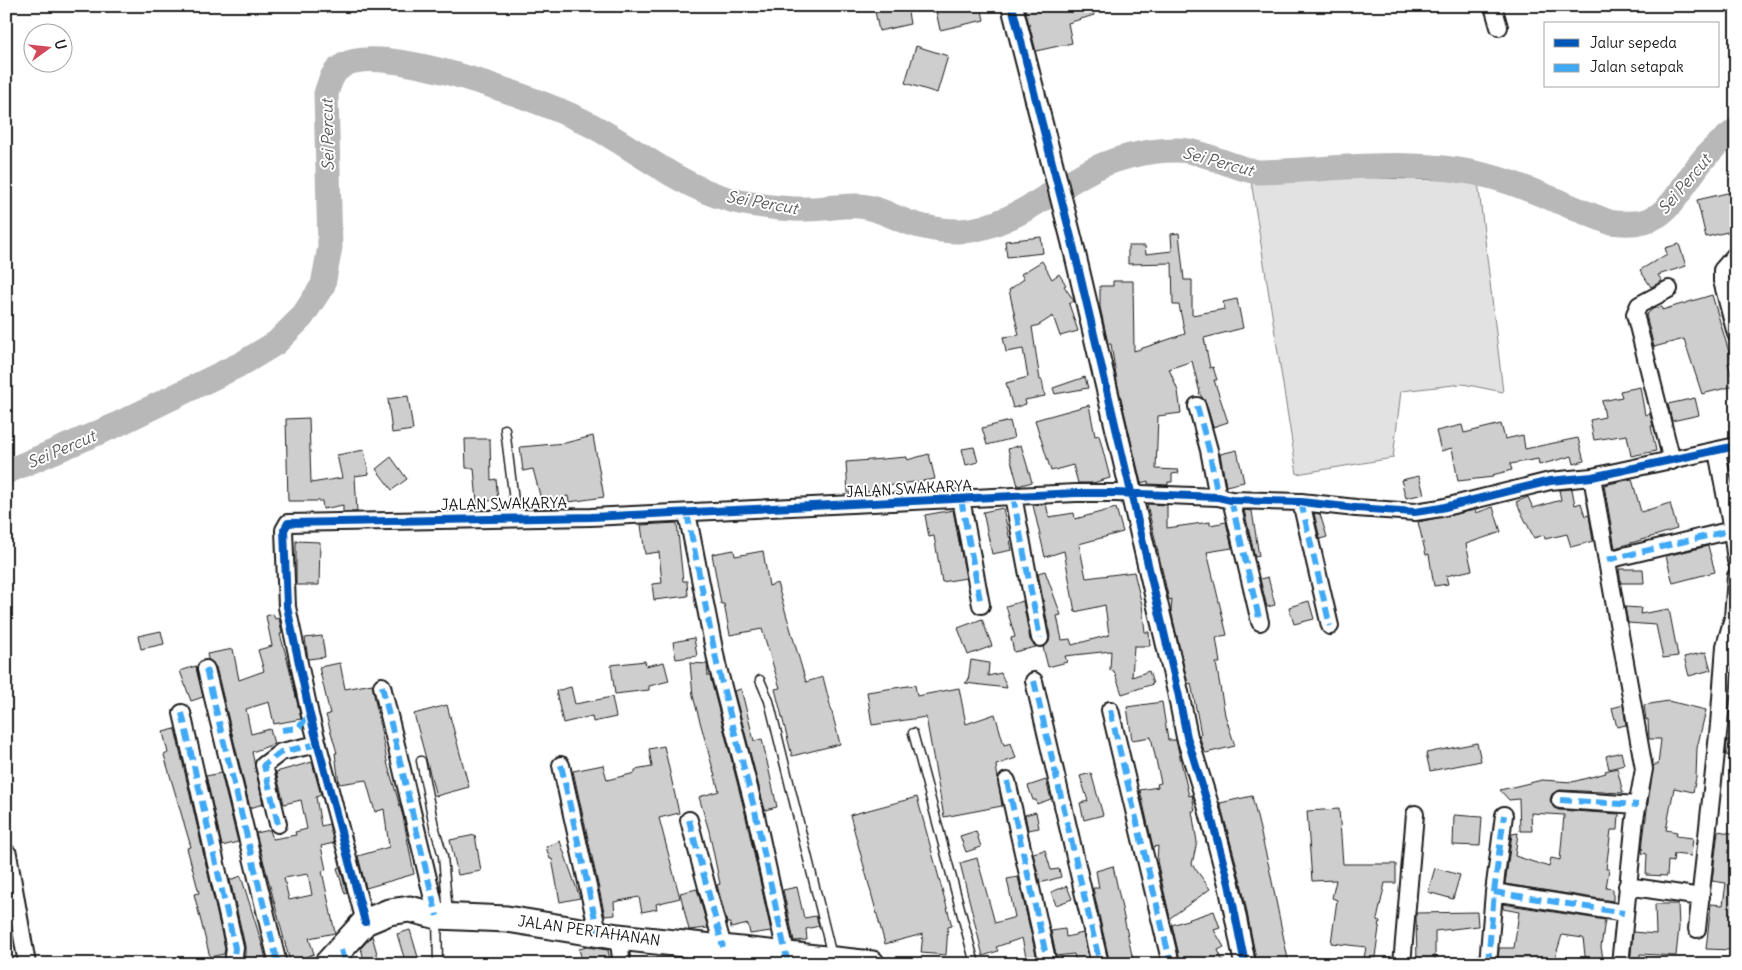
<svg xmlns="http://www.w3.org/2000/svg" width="1742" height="970" font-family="Delius,sans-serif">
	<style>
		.green { fill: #e2e2e2; stroke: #7f7f7f }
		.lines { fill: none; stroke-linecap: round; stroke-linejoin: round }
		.river { stroke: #b8b8b8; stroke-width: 25 }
		.building { fill: #cecece; stroke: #1c1c1c; fill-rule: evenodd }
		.service-casing { stroke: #1c1c1c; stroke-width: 11 }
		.minor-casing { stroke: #1c1c1c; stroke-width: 20 }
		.tertiary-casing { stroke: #1c1c1c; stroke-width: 24 }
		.primary-casing { stroke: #1c1c1c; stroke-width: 29 }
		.service { stroke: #fff; stroke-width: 8 }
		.minor { stroke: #fff; stroke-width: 16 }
		.tertiary { stroke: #fff; stroke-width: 20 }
		.primary { stroke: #fff; stroke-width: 25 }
		.quiet { stroke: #3fa9f5; stroke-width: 6; stroke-dasharray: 12 6; stroke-linecap: butt }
		.cycleway-casing { stroke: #fff; stroke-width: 11 }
		.cycleway { stroke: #0057b8; stroke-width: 8 }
		.labels { text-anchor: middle; stroke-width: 4; stroke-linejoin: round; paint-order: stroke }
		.street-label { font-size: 15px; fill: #1c1c1c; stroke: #fff }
		.water-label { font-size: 16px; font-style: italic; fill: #5a5a5a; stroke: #fff }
	</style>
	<rect width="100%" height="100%" fill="#fff"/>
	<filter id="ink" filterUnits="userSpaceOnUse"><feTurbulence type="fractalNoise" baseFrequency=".02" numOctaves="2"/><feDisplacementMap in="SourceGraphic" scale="10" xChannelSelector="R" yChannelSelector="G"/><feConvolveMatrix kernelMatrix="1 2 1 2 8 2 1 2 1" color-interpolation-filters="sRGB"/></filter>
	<g filter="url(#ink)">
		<path class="green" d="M1250,174L1478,181L1503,392L1463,384L1401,391L1393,458L1297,474Z"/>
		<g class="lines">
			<path class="river" d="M6,472L114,426L243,363L276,343L302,317L323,285L330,247L326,94C330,81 332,72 344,65C384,42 539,100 581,120C631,144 674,184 728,199C747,205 789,210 808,209C825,209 842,205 859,206C876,207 891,216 907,222C927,229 956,234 976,229C1017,220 1048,194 1084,174C1110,159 1146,150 1176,150C1204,150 1230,168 1258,172C1336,170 1416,156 1492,177C1529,187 1572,208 1609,222C1671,231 1672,195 1706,156C1715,146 1726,138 1736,130"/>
		</g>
		<path class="building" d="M874,6H907L910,24L879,31Z
			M935,6H981L984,20L940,30Z
			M1035,6H1092L1094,15L1068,23L1072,43L1036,51L1025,9Z
			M916,46L948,56L937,93L905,83Z
			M1736,191V230L1706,237L1697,200Z
			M1179,233L1184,280H1192V315L1225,309L1223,302L1237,299L1243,328L1204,338L1210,368L1213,367L1217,380H1214L1228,422L1213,427L1206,403L1199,393H1200L1192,361L1169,369L1178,391L1181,413L1158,416L1156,469L1178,470L1179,473L1172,474V482H1168V485L1148,484V481L1141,483L1117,382L1111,344H1108L1100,307V286H1113V281H1133L1134,351L1185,334L1179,305H1173L1172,263L1128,264V246H1145L1146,254L1172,251L1171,234Z
			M1041,237L1043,253L1007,257L1005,241Z
			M1679,244L1686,266L1658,275L1662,281L1651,287L1640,270L1667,254L1665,248Z
			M1042,261L1052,279L1059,274L1066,285L1064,286L1074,301L1069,304L1078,331L1060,336L1053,316L1039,325L1032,327L1040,380H1042L1045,396L1025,400L1026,404L1013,408L1006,383L1028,377L1023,349L1006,352L1003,337L1019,335L1009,290L1024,279L1021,274Z
			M1712,295L1732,362L1728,363L1734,386L1702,394L1684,339L1654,347L1646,315L1654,308L1662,307V310Z
			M1085,377L1088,388L1055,394L1053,388Z
			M1640,387L1645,415L1650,414L1653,426H1651L1656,451L1631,456L1627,435L1594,440L1590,420L1605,417L1602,401L1622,397L1620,391Z
			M408,396L413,430L392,433L388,399Z
			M1695,398L1699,415L1672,421L1668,404Z
			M1089,405L1095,436L1099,435L1110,478L1093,483H1078L1073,465L1051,471L1035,420Z
			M309,418L311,483L342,478L337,455L364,450L369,474L355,476L357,512H343V505L323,509L322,501H288L286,419Z
			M1010,421L1014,438L987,445L982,428Z
			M1501,424L1505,439L1523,435L1525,449L1578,438L1584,461L1574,464L1572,456L1539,465L1538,459L1510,464L1512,470L1492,475L1493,477L1458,481L1452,448L1441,451L1436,431L1462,425L1464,433Z
			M593,436L604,497L569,502L568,496L542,503L533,469L523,471L520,447L565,443Z
			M465,439H490L491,480L496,479L498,500L477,502L474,468H466Z
			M1021,445L1032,482L1018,486L1008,449Z
			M974,447L978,462L966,465L962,449Z
			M1237,450L1244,482L1226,486L1220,454Z
			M929,454L935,479L887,486L888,490L848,493L846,462L907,457V460Z
			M391,457L407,479L392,490L376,469Z
			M1419,476L1424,494L1406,498L1401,480Z
			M1632,479L1641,512L1670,503L1677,529L1615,548L1604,485Z
			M1572,489L1575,505L1581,503L1585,516L1589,515L1593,541L1571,547L1567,534L1545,539L1544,535L1534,538L1516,502L1528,497L1533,508L1561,500L1559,490Z
			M1046,504L1049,517L1074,513L1075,519L1116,508L1123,532L1079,544L1086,578L1134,572L1142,605L1145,632H1149L1150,646H1134L1132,677L1149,671L1153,684L1122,694L1114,671L1110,670L1111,651L1065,656L1067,662L1048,667L1043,647L1049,642L1050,636L1038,573L1045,571L1061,615L1057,616L1062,640L1070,639L1072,645L1109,635L1105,605L1075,612L1064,551L1045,557L1033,505Z
			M1147,504L1167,505V528L1210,522V525L1226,522L1232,548L1207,552L1227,635L1216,637L1220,663H1216L1225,715L1235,746L1206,753L1204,751L1199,735L1201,734L1191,683L1188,684L1171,611L1172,599L1169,600Z
			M1493,507L1501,532L1466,544L1472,570L1446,576L1448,584L1434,586L1429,554L1426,555L1418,522L1475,510L1476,513Z
			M1003,508L1012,550L992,554L983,512Z
			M953,510L966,578L942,582L934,536L929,537L925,515Z
			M1244,510L1252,511L1259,556L1255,557Z
			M1314,513L1320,514L1327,537L1320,539Z
			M677,523L683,581H687L688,596L654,600L652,584L662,583L659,552L645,554L641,525Z
			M296,541L320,542L319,585H296Z
			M1708,546L1715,572L1673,583L1666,556Z
			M734,550L735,556L763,551L769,586L777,583L806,682L823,677L840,744L792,756L775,689L780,688L762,629L730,635L724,604H721L712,554Z
			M1619,569H1643L1644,583H1621Z
			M1268,577L1275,605L1267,607L1260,579Z
			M1023,601L1030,640L1036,647L1014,652L1011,638L1015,637L1006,606Z
			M1309,601L1314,619L1294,624L1289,607Z
			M1625,607L1641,608L1640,614L1669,609L1678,656L1663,658L1656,625L1628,623Z
			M273,614L275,619L279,618L282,634H280L289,666L301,719L274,724L269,702L246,709L251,734L270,729L274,744L252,752L263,804L250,808L216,667L208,659L207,654L233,649L239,680L264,671L258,650L272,646L266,616Z
			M982,619L992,646L968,655L958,628Z
			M161,631L164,644L141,649L138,636Z
			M322,636L325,657L308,659L305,638Z
			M694,638L697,656L676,659L673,642Z
			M1706,652L1711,670L1689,676L1684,657Z
			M971,660L989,663L988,676L1001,673L1007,688L965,683L968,681Z
			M645,661L646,666L664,662L669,681L649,686V690L615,694L611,665Z
			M340,663L345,689L372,684L388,766L403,816L414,874L366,888L358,856L389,847L384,809L375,812L366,780L339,784L335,753H337L326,715L330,714L319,667Z
			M690,663L707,664L708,676H710L745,813L771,931L750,934L748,924L731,928L730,923H727L717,885L720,884L709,831L699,797L719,791L693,696Z
			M196,666L203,697L191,701L180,671Z
			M915,685L917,696L959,688L966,724L995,714L1004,745L1011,743L1016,758L996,765L1002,806L944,817L926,717L872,725L867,692Z
			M571,687L575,704L612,697L616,717L593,722L592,716L563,723L556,691Z
			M741,689L754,741L762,739L777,807L765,810L734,691Z
			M1668,701L1706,710L1697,748L1696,778L1693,792L1674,788L1666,830L1677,832L1676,836L1693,838L1691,856L1674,854L1673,862L1668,861L1667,876L1646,875L1647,854L1642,853L1643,840L1653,765H1658L1661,739H1649L1648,719L1646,720L1644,705Z
			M1162,702L1168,740H1176L1189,796L1192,795L1195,811H1192L1197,842L1192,864L1210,889L1170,918L1157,861L1158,846L1153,847L1140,790L1158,787L1157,784L1161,783L1151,737L1132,740L1127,707Z
			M447,705L469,787L436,796L414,714Z
			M1623,705L1626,725L1617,727L1612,708Z
			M175,729L225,948L224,954L210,957L194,894L199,893L187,848L191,847L164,755L168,753L163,732Z
			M1727,740L1736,741V757L1726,755Z
			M1477,743L1481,761L1430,771L1426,753Z
			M664,746L679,813L659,818L680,898L656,904L657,909L642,912L639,897L614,902L615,915L605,916L573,771L603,765L607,780L635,773V770L652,767L649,749Z
			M1621,752L1624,765L1609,769L1606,756Z
			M312,762L321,795L316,797L321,826L329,824L334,843L321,846L326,870L322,871L335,933L309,938L314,954L290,962L256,833L270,830L273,839L296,835L295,832L307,829L301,800L284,804L276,772ZM308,874L312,895L289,900L284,878Z
			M1617,768L1623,793L1560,790L1552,794L1550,800L1554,808L1559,810L1619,814L1618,830H1611L1606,869H1609L1606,888L1613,889V901L1505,884L1512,834L1518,833L1515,856L1549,867L1551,858L1560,860L1564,815L1531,813L1532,831H1520L1519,799L1509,800L1500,790L1542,780L1572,782L1606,773L1605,771Z
			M221,773L238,842L222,846L206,776Z
			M1091,773L1103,815L1084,820L1080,803L1088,801L1080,776Z
			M1046,780L1051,799L1037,804L1036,800H1033L1028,786Z
			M1252,796L1269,867L1289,964H1257L1241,882L1220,803Z
			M917,797L952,926L948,927L946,955L921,953L923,934L885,944L850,815Z
			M1339,809L1343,864H1396V883H1385L1377,920L1380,921L1374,964H1363L1366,947L1331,943L1337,900L1332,898L1336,880L1312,881L1307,811Z
			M1036,812L1039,828L1028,830L1025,815Z
			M1454,815L1482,817L1480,846L1453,845Z
			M976,831L981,847L966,852L960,836Z
			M1718,831L1736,834V911L1732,950L1706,949L1711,904L1723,905L1726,883L1712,881Z
			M475,835L481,871L458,875L450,840Z
			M560,841L580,898L560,902L552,859H550L546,847Z
			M1045,850L1051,870L1059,869L1061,877L1040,883L1033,853Z
			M977,858L995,923L1015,917L1007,879L1018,877L1037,959L1027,961L1022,938L996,947L998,951L983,956L960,863Z
			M1113,866L1133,960L1117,964H1110L1093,888H1099L1096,871Z
			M340,867L347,893L345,894L337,868Z
			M1435,868L1460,875L1453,899L1428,892Z
			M241,876L263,947L267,964H245V946L230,880Z
			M1067,886L1072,899L1056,905L1051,892Z
			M797,887L804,918L816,916L819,926L806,929L807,940L794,941L783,890Z
			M697,889L708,928L689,930L680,893Z
			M1503,904L1605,920L1601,947L1604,964H1586L1583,938L1562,935L1553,964H1498L1499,948H1514L1519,912L1503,909Z
			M1655,904H1678L1679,927L1676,956L1640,954L1639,964H1630L1633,932L1656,934Z
			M1214,911L1220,928L1214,930L1224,947L1218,950L1224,964H1181L1172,925Z
			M1477,912L1478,926L1435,931V964H1417L1416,913Z
			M1065,929L1066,937L1083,933L1089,961L1076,964L1074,954L1056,956L1051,931Z
			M410,930L420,964H406L397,934Z
			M372,936L380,964H365L361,948Z
			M587,947L608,950L611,964H583L579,949Z"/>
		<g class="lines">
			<defs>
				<path id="service" d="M505,429L516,517
					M760,680L769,701L832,956
					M913,733L975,964
					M421,761L434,826L443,856L448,914
					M437,918L438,964
					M705,949L708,964"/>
				<path id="minor" d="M1493,6L1499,27
					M1736,254L1722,270V281L1736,334
					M1669,289L1639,305L1635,314L1672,461
					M1197,406L1209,450L1218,497
					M1717,451L1732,530L1736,561
					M1592,477L1644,769L1635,819L1620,964
					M1013,496L1040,638
					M961,499L981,605
					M1231,500L1260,622
					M1301,502L1330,626
					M687,513L717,664L755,811L788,962
					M1607,560L1732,530
					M206,669L278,964
					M1034,681L1100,964
					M382,686L437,916
					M1110,710L1171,964
					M182,713L235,948L233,964
					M561,765L598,932
					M1007,781L1048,964
					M1560,800L1638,805
					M689,820L723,947
					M278,824L264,765L281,752L318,744
					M8,854L27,964
					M1627,886L1701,897
					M1494,892L1624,913
					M365,922L310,715L287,607L284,530L288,523L591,517L1076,493H1115L1218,497L1231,500L1301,502L1356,508L1415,512L1441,508L1550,481L1592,477L1736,446
					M1697,929L1719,725L1725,646L1733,618L1736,576
					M618,937L622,964
					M1402,964L1415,814
					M1488,964L1494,892L1504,815"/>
				<path id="tertiary" d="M1012,6L1072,241L1178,692L1187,737L1208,805L1229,884L1245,964"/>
				<path id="primary" d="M327,964L365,922L389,912L410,909L437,916L507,919L618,937L872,964"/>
			</defs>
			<use href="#service" class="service-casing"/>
			<use href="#minor" class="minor-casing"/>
			<use href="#tertiary" class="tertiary-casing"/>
			<use href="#primary" class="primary-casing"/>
			<use href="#service" class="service"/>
			<use href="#minor" class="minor"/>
			<use href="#tertiary" class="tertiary"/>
			<use href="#primary" class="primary"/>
			<path class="quiet" d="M1197,406L1209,450L1218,497
				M1013,496L1040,638
				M961,499L981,605
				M1231,500L1260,622
				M1301,502L1330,626
				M687,513L717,664L755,811L788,964
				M1607,560L1732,530
				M206,669L278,964
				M1034,681L1100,964
				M382,686L437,916
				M1110,710L1171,964
				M182,713L235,948L233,964
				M282,730L298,728L310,715
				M561,765L598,932
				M1007,781L1048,964
				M1560,800L1638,805
				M689,820L723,947
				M278,824L264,765L281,752L318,744
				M6,846L8,854
				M1494,892L1624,913
				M341,950L345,964
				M1488,964L1494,892L1504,815"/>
			<defs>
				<path id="cycleway" d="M1012,6L1072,241L1178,692L1187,737L1208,805L1229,884L1245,964
					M365,922L310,715L287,607L284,530L288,523L591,517L1076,493H1115L1218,497L1231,500L1301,502L1356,508L1415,512L1441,508L1550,481L1592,477L1736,446"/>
			</defs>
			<use href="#cycleway" class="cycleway-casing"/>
			<use href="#cycleway" class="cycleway"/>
		</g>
	</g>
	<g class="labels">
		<g class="street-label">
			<text transform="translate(909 489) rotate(-3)" y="5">JALAN SWAKARYA</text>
			<text transform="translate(504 504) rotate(-1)" y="5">JALAN SWAKARYA</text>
			<text transform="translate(589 931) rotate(8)" y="5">JALAN PERTAHANAN</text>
		</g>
		<g class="water-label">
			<text transform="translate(327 135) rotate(-91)" y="6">Sei Percut</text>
			<text transform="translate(1218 161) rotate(15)" y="6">Sei Percut</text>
			<text transform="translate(1684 184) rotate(-50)" y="6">Sei Percut</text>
			<text transform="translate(762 202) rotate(10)" y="6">Sei Percut</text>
			<text transform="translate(61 449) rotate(-23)" y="6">Sei Percut</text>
		</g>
	</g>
	<rect width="1742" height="970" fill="none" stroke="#fff" stroke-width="25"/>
	<rect x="12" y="12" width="1717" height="945" fill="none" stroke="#1c1c1c" stroke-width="2" filter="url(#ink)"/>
	<rect x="1544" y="22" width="175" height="65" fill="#ffffff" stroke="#a4a4a4"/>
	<rect x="1554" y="39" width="25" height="8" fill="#0057b8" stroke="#a4a4a4"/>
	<text x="1590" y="48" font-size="15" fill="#1c1c1c">Jalur sepeda</text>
	<rect x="1554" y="64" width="25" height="8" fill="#3fa9f5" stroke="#a4a4a4"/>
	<text x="1590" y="72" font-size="15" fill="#1c1c1c">Jalan setapak</text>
	<g transform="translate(48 48) rotate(75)"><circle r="24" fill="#ffffff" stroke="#a4a4a4"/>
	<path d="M0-4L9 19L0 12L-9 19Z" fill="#d1495b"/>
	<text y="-8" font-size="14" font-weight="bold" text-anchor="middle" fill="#1c1c1c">U</text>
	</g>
</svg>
